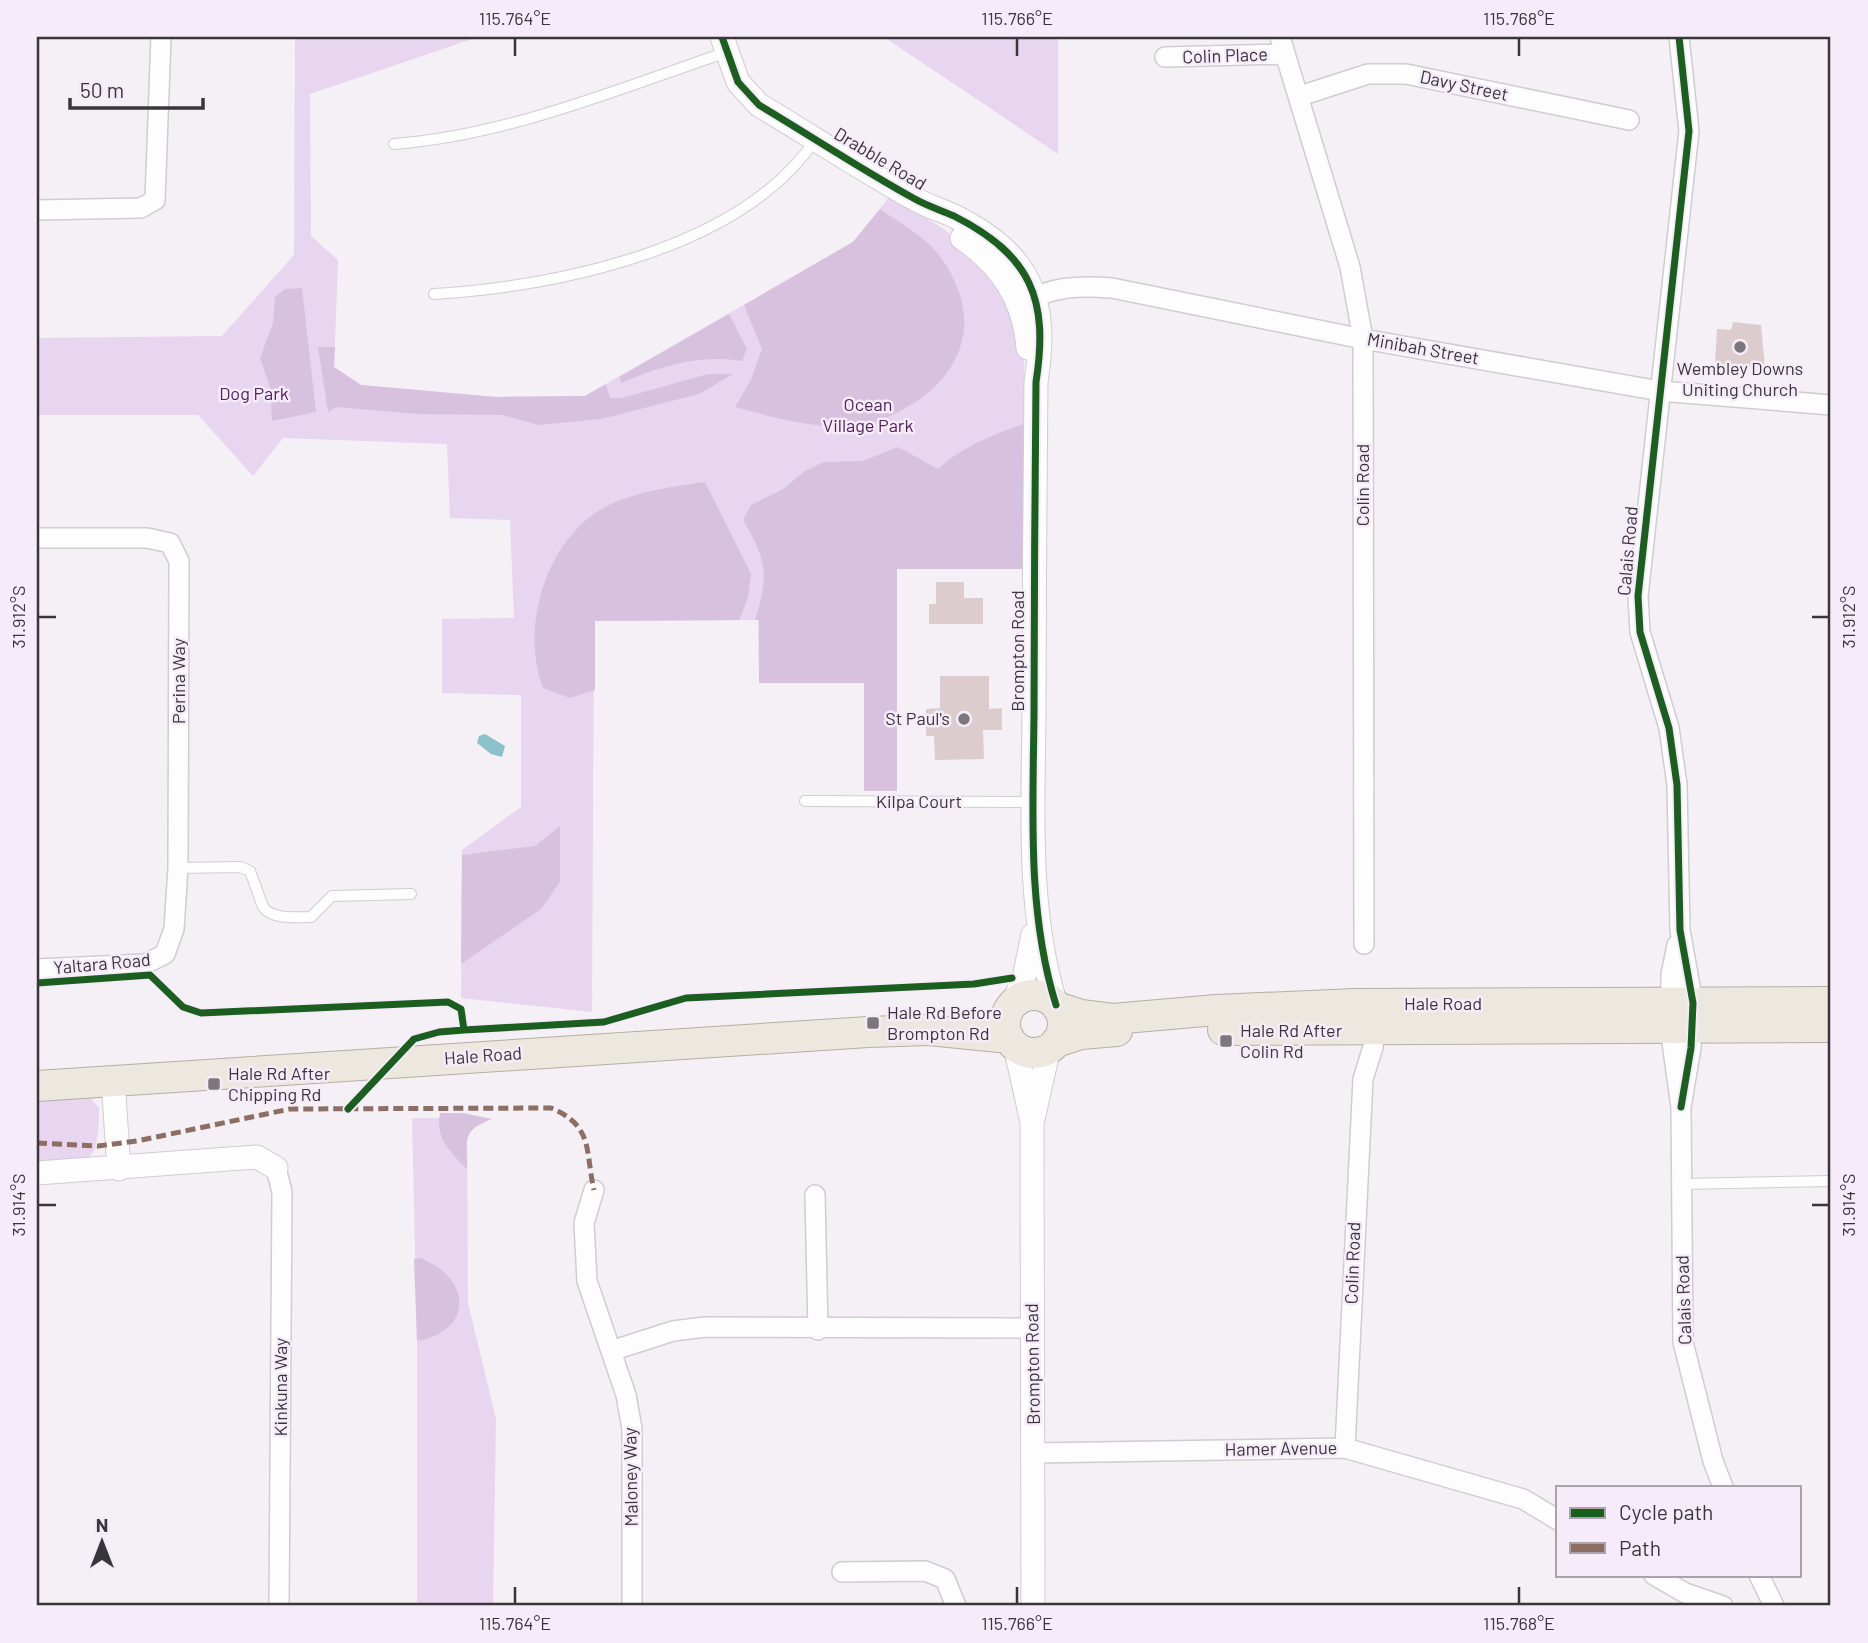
<svg xmlns="http://www.w3.org/2000/svg" width="1868" height="1643" font-family="Barlow,sans-serif">
	<style>
		.green { fill: #e8d5ef }
		.forest { fill: #d7c1df }
		.water { fill: #8ac1cb }
		.building { fill: #dcccce }
		.lines { fill: none; stroke-linecap: round; stroke-linejoin: round }
		.service-casing { stroke: #d0ccd2; stroke-width: 12 }
		.minor-casing { stroke: #d0ccd2; stroke-width: 22 }
		.tertiary-casing { stroke: #d0ccd2; stroke-width: 25 }
		.primary-casing { stroke: #b7aea0; stroke-width: 32 }
		.service { stroke: #fefdfe; stroke-width: 10 }
		.minor { stroke: #fefdfe; stroke-width: 19 }
		.tertiary { stroke: #fefdfe; stroke-width: 23 }
		.primary { stroke: #ece7df; stroke-width: 30 }
		.quiet { stroke: #8d6e63; stroke-width: 5; stroke-dasharray: 10 5; stroke-linecap: butt }
		.cycleway-casing { stroke: #f6ecf9; stroke-width: 11 }
		.cycleway { stroke: #1b5e20; stroke-width: 7 }
		.ticks { fill: none; stroke: #39363b; stroke-width: 2.5 }
		.poi-dot { fill: #7b777c; stroke: #f6ecf9; stroke-width: 2.5 }
		.labels { text-anchor: middle; stroke-width: 5; stroke-linejoin: round; paint-order: stroke }
		.street-label { font-size: 18px; fill: #39363b; stroke: #f6ecf9 }
		.poi-label { font-size: 18px; fill: #39363b; stroke: #f6ecf9; text-anchor: start }
		.park-label { font-size: 18px; fill: #4f215d; stroke: #f6ecf9 }
		.neatline { fill: none; stroke: #39363b; stroke-width: 2.5 }
		.ticks-label { font-size: 18px; text-anchor: middle; fill: #39363b }
	</style>
	<rect width="100%" height="100%" fill="#f5eff6"/>
	<path class="green" d="M295,37H478L310,94L311,236L338,260L334,368L361,385L496,397L585,396L853,242L890,196L944,229L992,270L1024,350L1025,569H897V791H864V683H759L758,620L594,621L592,1012L461,998L462,850L521,807V695L442,693V619L514,618L510,520L450,518L447,444L283,438L253,476L198,415H37V338L222,336L294,255Z
		M884,37H1058V154Z
		M86,1093L99,1108C98,1168 92,1161 37,1164V1095Z
		M412,1118H467L468,1303L496,1419L493,1606H417V1341Z"/>
	<path class="forest" d="M880,209C898,222 926,237 939,255C977,306 973,360 920,399C905,409 885,420 867,424C824,432 776,418 735,407L751,380L762,349L744,305L853,242Z
		M302,288L316,412L272,421L270,387L260,358L273,323L275,297L285,289Z
		M729,314L747,349L742,361C701,354 659,366 622,383L619,377Z
		M318,347H335L334,367L361,385L496,397L585,396L606,384L610,398H622L708,374H733L699,394L601,419L539,425L503,415L419,414L336,407L328,412Z
		M1024,424L1025,569H897V791H864V683H759V620H755C769,576 767,560 743,520L751,505L783,489L805,471L824,462L863,461L898,447L938,469C961,447 994,434 1024,424Z
		M705,482L751,574L748,598L739,620L595,621V690L570,698L543,688C519,625 548,533 611,504C639,491 675,486 705,482Z
		M560,826V882L541,909L461,964L462,855L535,846Z
		M440,1113H463L492,1119C461,1131 467,1139 467,1169C450,1152 435,1138 440,1113Z
		M420,1258C470,1277 476,1330 417,1341L414,1259Z"/>
	<path class="water" d="M485,734L505,746L502,757L491,754L477,743L479,736Z"/>
	<path class="building" d="M1733,322L1761,325L1765,368L1715,363L1717,329L1731,330Z
		M936,582H964V598H983V624H929V604H936Z
		M940,676H989V709L1002,708V730H983L984,759L935,760L934,736H926V709L940,708Z"/>
	<g class="lines">
		<defs>
			<path id="service" d="M394,144C509,135 618,89 727,52
				M434,294C559,286 741,249 815,140
				M805,801L1032,802
				M178,868L240,867L250,871L263,907C273,920 296,917 311,917L332,896L411,894
				M1682,1184L1831,1181"/>
			<path id="minor" d="M1280,37L1350,267L1363,339L1364,944
				M1679,37L1689,131L1638,596L1640,632L1669,728L1677,785L1680,930L1693,1003L1691,1048L1681,1107
				M1165,57L1285,54
				M1300,96L1368,74H1406L1629,120
				M37,210L141,208L155,200L161,37
				M1020,303C1054,287 1075,285 1112,288L1363,339L1660,391L1831,405
				M37,538H147L170,543L179,561L178,868L174,929L165,954L145,964L37,969
				M1677,945L1671,975L1670,1028L1681,1107L1683,1342L1713,1461L1723,1487
				M276,1168L282,1192L279,1606
				M594,1190L584,1223L587,1281L626,1395L632,1429V1606
				M815,1195L818,1330
				M611,1351L673,1331L705,1327L1032,1328
				M1345,1448L1363,1079L1373,1047L1376,1019
				M1034,1453L1345,1448L1523,1499L1558,1520
				M842,1572L925,1571L945,1579L956,1606
				M1654,1575L1685,1593L1723,1606
				M1759,1575L1774,1606"/>
			<path id="tertiary" d="M722,37L738,82L759,105C811,136 862,170 915,199C927,206 941,210 954,216C1031,255 1049,299 1036,382C1035,493 1034,605 1034,716C1033,812 1027,912 1056,1005
				M962,238C1002,266 1024,299 1028,348
				M1012,1005L1024,978L1033,935
				M1015,1046L1032,1122L1033,1606
				M113,1081L119,1169
				M1033,1119L1049,1048
				M37,1173L257,1157L276,1168"/>
			<path id="primary" d="M1005 1024a29 29 0 1 1 58 0a29 29 0 1 1-58 0Z
				M1057,1007L1081,1015L1113,1019L1216,1010L1355,1004L1831,1002
				M1223,1030L1831,1027
				M1056,1042L1081,1034L1117,1031
				M37,1086L868,1032L929,1030L1009,1038"/>
		</defs>
		<use href="#service" class="service-casing"/>
		<use href="#minor" class="minor-casing"/>
		<use href="#tertiary" class="tertiary-casing"/>
		<use href="#primary" class="primary-casing"/>
		<use href="#service" class="service"/>
		<use href="#minor" class="minor"/>
		<use href="#tertiary" class="tertiary"/>
		<use href="#primary" class="primary"/>
		<path class="quiet" d="M37,1143L98,1146L137,1141L290,1109L551,1108C594,1126 585,1151 594,1190"/>
		<defs>
			<path id="cycleway" d="M722,37L738,82L759,105C811,136 862,170 915,199C927,206 941,210 954,216C1031,255 1049,299 1036,382C1035,493 1034,605 1034,716C1033,812 1027,912 1056,1005
				M1679,37L1689,131L1638,596L1640,632L1669,728L1677,785L1680,930L1693,1003L1691,1048L1681,1107
				M37,983L150,975L183,1007L201,1013L448,1002L461,1009L464,1030L604,1022L686,998L974,984L1012,978
				M348,1109L414,1039L439,1032L464,1030"/>
		</defs>
		<use href="#cycleway" class="cycleway-casing"/>
		<use href="#cycleway" class="cycleway"/>
	</g>
	<path class="ticks" d="M515,38V56M1017,38V56M1519,38V56M38,617H56M1812,617H1829M38,1205H56M1812,1205H1829M515,1587V1604M1017,1587V1604M1519,1587V1604"/>
	<g class="poi-dot">
		<circle cx="1740" cy="347" r="7"/>
		<circle cx="964" cy="719" r="7"/>
		<rect x="866" y="1016" width="14" height="14" rx="3.5"/>
		<rect x="1219" y="1034" width="14" height="14" rx="3.5"/>
		<rect x="207" y="1077" width="14" height="14" rx="3.5"/>
	</g>
	<g class="labels">
		<g class="street-label">
			<text transform="translate(1225 56) rotate(-2)" y="6">Colin Place</text>
			<text transform="translate(1464 86) rotate(12)" y="6">Davy Street</text>
			<text transform="translate(880 159) rotate(31)" y="6">Drabble Road</text>
			<text transform="translate(1423 349) rotate(10)" y="6">Minibah Street</text>
			<text transform="translate(1363 485) rotate(-90)" y="6">Colin Road</text>
			<text transform="translate(1628 551) rotate(-85)" y="6">Calais Road</text>
			<text transform="translate(1018 651) rotate(-90)" y="6">Brompton Road</text>
			<text transform="translate(179 681) rotate(-90)" y="6">Perina Way</text>
			<text x="919" y="808">Kilpa Court</text>
			<text transform="translate(102 964) rotate(-5)" y="6">Yaltara Road</text>
			<text x="1443" y="1010">Hale Road</text>
			<text transform="translate(483 1056) rotate(-4)" y="6">Hale Road</text>
			<text transform="translate(1353 1263) rotate(-88)" y="6">Colin Road</text>
			<text transform="translate(1684 1300) rotate(-92)" y="6">Calais Road</text>
			<text transform="translate(1033 1364) rotate(-91)" y="6">Brompton Road</text>
			<text transform="translate(281 1387) rotate(-90)" y="6">Kinkuna Way</text>
			<text transform="translate(1281 1449) rotate(-1)" y="6">Hamer Avenue</text>
			<text transform="translate(631 1477) rotate(-91)" y="6">Maloney Way</text>
		</g>
		<g class="poi-label">
			<text x="1740" y="375" text-anchor="middle">Wembley Downs<tspan x="1740" dy="21">Uniting Church</tspan></text>
			<text x="950" y="725" text-anchor="end">St Paul's</text>
			<text x="887" y="1019">Hale Rd Before<tspan x="887" dy="21">Brompton Rd</tspan></text>
			<text x="1240" y="1037">Hale Rd After<tspan x="1240" dy="21">Colin Rd</tspan></text>
			<text x="228" y="1080">Hale Rd After<tspan x="228" dy="21">Chipping Rd</tspan></text>
		</g>
		<g class="park-label">
			<text x="254" y="400">Dog Park</text>
			<text x="868" y="411">Ocean<tspan x="868" dy="21">Village Park</tspan></text>
		</g>
	</g>
	<rect width="1868" height="1643" fill="none" stroke="#f6ecf9" stroke-width="77"/>
	<rect x="1556" y="1486" width="245" height="91" fill="#f6ecf9" stroke="#aaa3ad" stroke-width="2"/>
	<rect x="1570" y="1508" width="35" height="10" fill="#1b5e20" stroke="#aaa3ad" stroke-width="2"/>
	<text x="1619" y="1520" font-size="21" fill="#39363b">Cycle path</text>
	<rect x="1570" y="1543" width="35" height="10" fill="#8d6e63" stroke="#aaa3ad" stroke-width="2"/>
	<text x="1619" y="1556" font-size="21" fill="#39363b">Path</text>
	<g transform="translate(102 1542)" stroke="#f6ecf9" stroke-width="5" paint-order="stroke">
	<path d="M0-5L12 26L0 18L-12 26Z" fill="#39363b"/>
	<text y="-10" font-size="19" font-weight="bold" text-anchor="middle" fill="#39363b">N</text>
	</g>
	<path d="M70 98v10h133v-10" fill="none" stroke="#39363b" stroke-width="3.5"/>
	<text x="80" y="98" font-size="21" fill="#39363b" stroke="#f6ecf9" stroke-width="5" paint-order="stroke">50 m</text>
	<rect x="38" y="38" width="1791" height="1566" class="neatline"/>
	<g class="ticks-label">
		<text x="515" y="25">115.764°E</text>
		<text x="1017" y="25">115.766°E</text>
		<text x="1519" y="25">115.768°E</text>
		<text transform="translate(19 617) rotate(-90)" y="6">31.912°S</text>
		<text transform="translate(1849 617) rotate(-90)" y="6">31.912°S</text>
		<text transform="translate(19 1205) rotate(-90)" y="6">31.914°S</text>
		<text transform="translate(1849 1205) rotate(-90)" y="6">31.914°S</text>
		<text x="515" y="1630">115.764°E</text>
		<text x="1017" y="1630">115.766°E</text>
		<text x="1519" y="1630">115.768°E</text>
	</g>
</svg>
